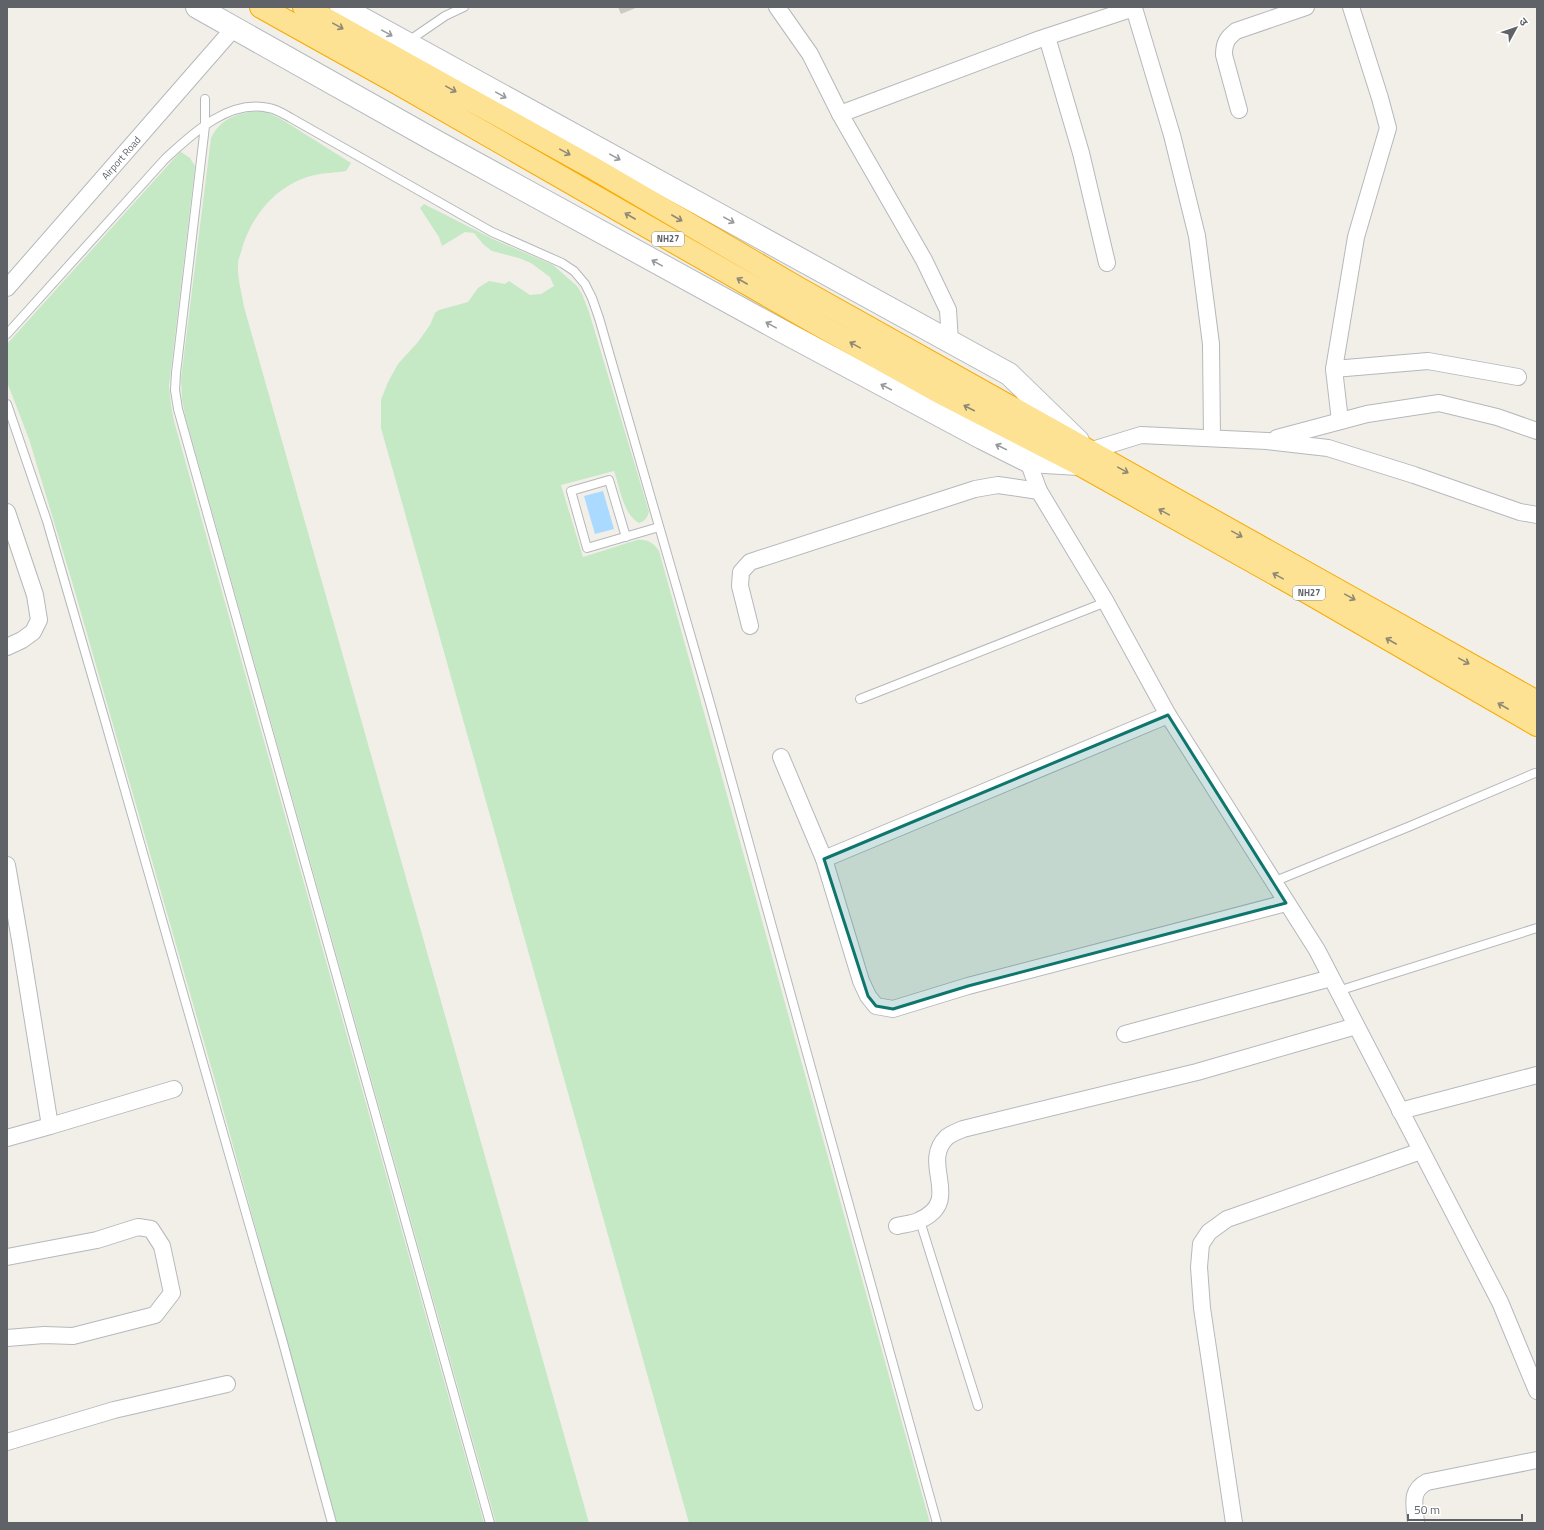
<svg xmlns="http://www.w3.org/2000/svg" width="1544" height="1530" font-family="'Titillium Web','Noto Sans Devanagari',sans-serif">
	<style>
		.green { fill: #c5e8c5 }
		.water { fill: #aadaff }
		.building { fill: #cccac5 }
		.lines { fill: none; stroke-linecap: round; stroke-linejoin: round }
		.lane-casing { stroke: #b5b8bc; stroke-width: 10 }
		.street-casing { stroke: #b5b8bc; stroke-width: 18 }
		.secondary-casing { stroke: #b6babf; stroke-width: 24 }
		.highway-casing { stroke: #f9ab00; stroke-width: 24 }
		.lane { stroke: #fff; stroke-width: 8 }
		.street { stroke: #fff; stroke-width: 16 }
		.secondary { stroke: #fff; stroke-width: 22 }
		.highway { stroke: #fde293; stroke-width: 22 }
		.oneway { stroke: #8e8975 }
		.oneway2 { stroke: #979a9d }
		.marked { fill: #0f766e; fill-opacity: 0.2; stroke: #0f766e; stroke-width: 3; stroke-linejoin: round }
		.labels { text-anchor: middle; stroke-width: 3; stroke-linejoin: round; paint-order: stroke }
		.shield { fill: #fff; stroke: #8f9295; stroke-width: 1 }
		.shield-label { font-size: 9px; font-weight: bold; fill: #5f6368 }
		.street-label { font-size: 10px; fill: #5f6368; stroke: #fff }
	</style>
	<rect width="100%" height="100%" fill="#f1efe8"/>
	<path class="green" d="M264,111L281,119L351,163L346,171C333,173 319,173 307,177C273,188 249,220 241,252C240,256 238,260 238,264C237,278 242,293 244,307L589,1523H496L185,415L182,399L181,379L211,138C222,116 241,112 264,111Z
		M180,152H181L190,158L195,166L169,386L171,405L174,421L484,1523H337L218,1091L73,585L29,439L7,382V344Z
		M424,204L495,240L553,265L577,286L582,294L589,312L649,512C647,518 645,521 639,523C623,514 620,488 614,471L561,485L583,557L637,540C647,539 653,542 659,551L930,1523H689L381,428V400L388,382L398,364L418,342L430,325L435,313L439,310L468,302L478,288L489,281L505,284L509,281L530,295L541,294L554,286L550,277L531,263L519,258L492,251L483,244L474,233L465,232L442,246L439,237L420,208Z"/>
	<path class="water" d="M603,491L614,529L595,534L584,496Z"/>
	<path class="building" d="M618,7H638L621,14Z"/>
	<g class="lines">
		<defs>
			<path id="lane" d="M407,42L445,16L464,7
				M205,99V126L176,373L175,390L178,409L490,1523
				M7,334L165,159C192,134 228,99 269,108C276,109 284,114 291,118L492,232L562,263L574,271L585,284L592,298L599,318L710,703L937,1523
				M7,404L47,521L104,717L282,1339L332,1523
				M626,537L609,480L571,491L587,548L659,527
				M860,699L1106,602
				M1273,882L1408,827L1535,773
				M1338,991L1537,928
				M920,1221L978,1406"/>
			<g id="street">
				<path d="M777,7L810,54L840,114L924,260L948,310L950,341"/>
				<path d="M1047,37L1081,153L1107,263"/>
				<path d="M1239,110L1224,55C1224,43 1227,38 1236,31L1306,7"/>
				<path d="M840,114L1040,39L1134,8L1172,135L1197,236L1211,344L1212,438"/>
				<path id="s1" d="M7,288L234,28"/>
				<path d="M1334,369L1428,361L1518,377"/>
				<path d="M1340,421L1334,369L1356,237L1388,128L1380,98L1351,7"/>
				<path d="M1277,438L1367,414L1439,403L1497,417L1537,431"/>
				<path d="M1089,451L1141,435L1267,441L1328,448L1414,475L1520,512L1537,515"/>
				<path d="M1028,461L1039,491L1106,602L1168,715L1317,950L1500,1302L1537,1391"/>
				<path d="M7,512L35,595L39,620L33,632L22,640L7,647"/>
				<path d="M750,626L740,586L741,572L750,562L975,489L998,485L1039,491"/>
				<path d="M781,757L824,859L861,981L868,996L876,1006L893,1009L968,986L1286,903"/>
				<path d="M824,859L1168,715"/>
				<path d="M7,865L21,946L50,1126L7,1138"/>
				<path d="M1125,1034L1331,978"/>
				<path d="M1400,1111L1537,1075"/>
				<path d="M50,1126L174,1089"/>
				<path d="M897,1226C904,1224 913,1224 920,1220C964,1200 919,1164 947,1137C951,1134 958,1131 963,1129L1197,1072L1356,1026"/>
				<path d="M7,1257L97,1240L138,1227L151,1229L162,1246L172,1293L155,1315L73,1336L44,1335L7,1338"/>
				<path d="M7,1442L114,1410L227,1384"/>
				<path d="M1234,1523L1202,1308L1199,1267L1201,1244L1209,1232L1227,1219L1421,1151"/>
				<path d="M1416,1523C1415,1506 1409,1491 1427,1482L1537,1460"/>
			</g>
			<path id="secondary" d="M197,7L439,143L780,330L982,438L1028,461L1079,464
				M341,7L1009,374L1078,441"/>
			<path id="highway" d="M261,7L392,80L819,325L939,392L1079,464L1307,592L1537,725
				M304,7L593,168L798,288L1537,702"/>
		</defs>
		<use href="#lane" class="lane-casing"/>
		<use href="#street" class="street-casing"/>
		<use href="#secondary" class="secondary-casing"/>
		<use href="#highway" class="highway-casing"/>
		<use href="#lane" class="lane"/>
		<use href="#street" class="street"/>
		<use href="#secondary" class="secondary"/>
		<use href="#highway" class="highway"/>
	</g>
	<defs><path id="oneway-shaft" d="M-6 0H5M1.5-3L5.5 0L1.5 3" fill="none" stroke-width="1.6" stroke-linecap="round" stroke-linejoin="round"/></defs>
	<g class="oneway">
		<use href="#oneway-shaft" transform="translate(338 26) rotate(29)"/>
		<use href="#oneway-shaft" transform="translate(451 89) rotate(29)"/>
		<use href="#oneway-shaft" transform="translate(565 152) rotate(29)"/>
		<use href="#oneway-shaft" transform="translate(630 216) rotate(-150)"/>
		<use href="#oneway-shaft" transform="translate(677 218) rotate(30)"/>
		<use href="#oneway-shaft" transform="translate(742 281) rotate(-150)"/>
		<use href="#oneway-shaft" transform="translate(855 345) rotate(-151)"/>
		<use href="#oneway-shaft" transform="translate(969 408) rotate(-153)"/>
		<use href="#oneway-shaft" transform="translate(1123 470) rotate(29)"/>
		<use href="#oneway-shaft" transform="translate(1164 512) rotate(-151)"/>
		<use href="#oneway-shaft" transform="translate(1237 534) rotate(29)"/>
		<use href="#oneway-shaft" transform="translate(1278 576) rotate(-151)"/>
		<use href="#oneway-shaft" transform="translate(1350 597) rotate(29)"/>
		<use href="#oneway-shaft" transform="translate(1391 641) rotate(-150)"/>
		<use href="#oneway-shaft" transform="translate(1464 661) rotate(29)"/>
		<use href="#oneway-shaft" transform="translate(1503 706) rotate(-150)"/>
	</g>
	<g class="oneway2">
		<use href="#oneway-shaft" transform="translate(387 33) rotate(29)"/>
		<use href="#oneway-shaft" transform="translate(501 95) rotate(29)"/>
		<use href="#oneway-shaft" transform="translate(615 157) rotate(29)"/>
		<use href="#oneway-shaft" transform="translate(729 220) rotate(29)"/>
		<use href="#oneway-shaft" transform="translate(657 263) rotate(-151)"/>
		<use href="#oneway-shaft" transform="translate(771 325) rotate(-151)"/>
		<use href="#oneway-shaft" transform="translate(886 387) rotate(-152)"/>
		<use href="#oneway-shaft" transform="translate(1001 447) rotate(-154)"/>
	</g>
	<path class="marked" d="M1168,715L1286,903L968,986L893,1009L876,1006L868,996L824,859Z"/>
	<g class="labels">
		<g class="shield">
			<rect x="652" y="232" width="32" height="14" rx="3"/>
			<rect x="1293" y="586" width="32" height="14" rx="3"/>
		</g>
		<g class="shield-label">
			<text x="668" y="242">NH27</text>
			<text x="1309" y="596">NH27</text>
		</g>
		<g class="street-label">
			<text dy="4" stroke="none"><textPath href="#s1" startOffset="173">Airport Road</textPath></text>
		</g>
	</g>
	<rect width="1544" height="1530" fill="none" stroke="#5f6368" stroke-width="16"/>
	<g transform="translate(1516 28) rotate(50)" stroke="#ffffff" stroke-width="3" paint-order="stroke">
	<path d="M0-3L7 15L0 10L-7 15Z" fill="#5f6368"/>
	<text y="-6" font-size="11" font-weight="bold" text-anchor="middle" fill="#5f6368">उ</text>
	</g>
	<path d="M1408 1514v6h114v-6" fill="none" stroke="#5f6368" stroke-width="2"/>
	<text x="1414" y="1514" font-size="12" fill="#5f6368" stroke="#ffffff" stroke-width="3" paint-order="stroke">50 m</text>
</svg>
